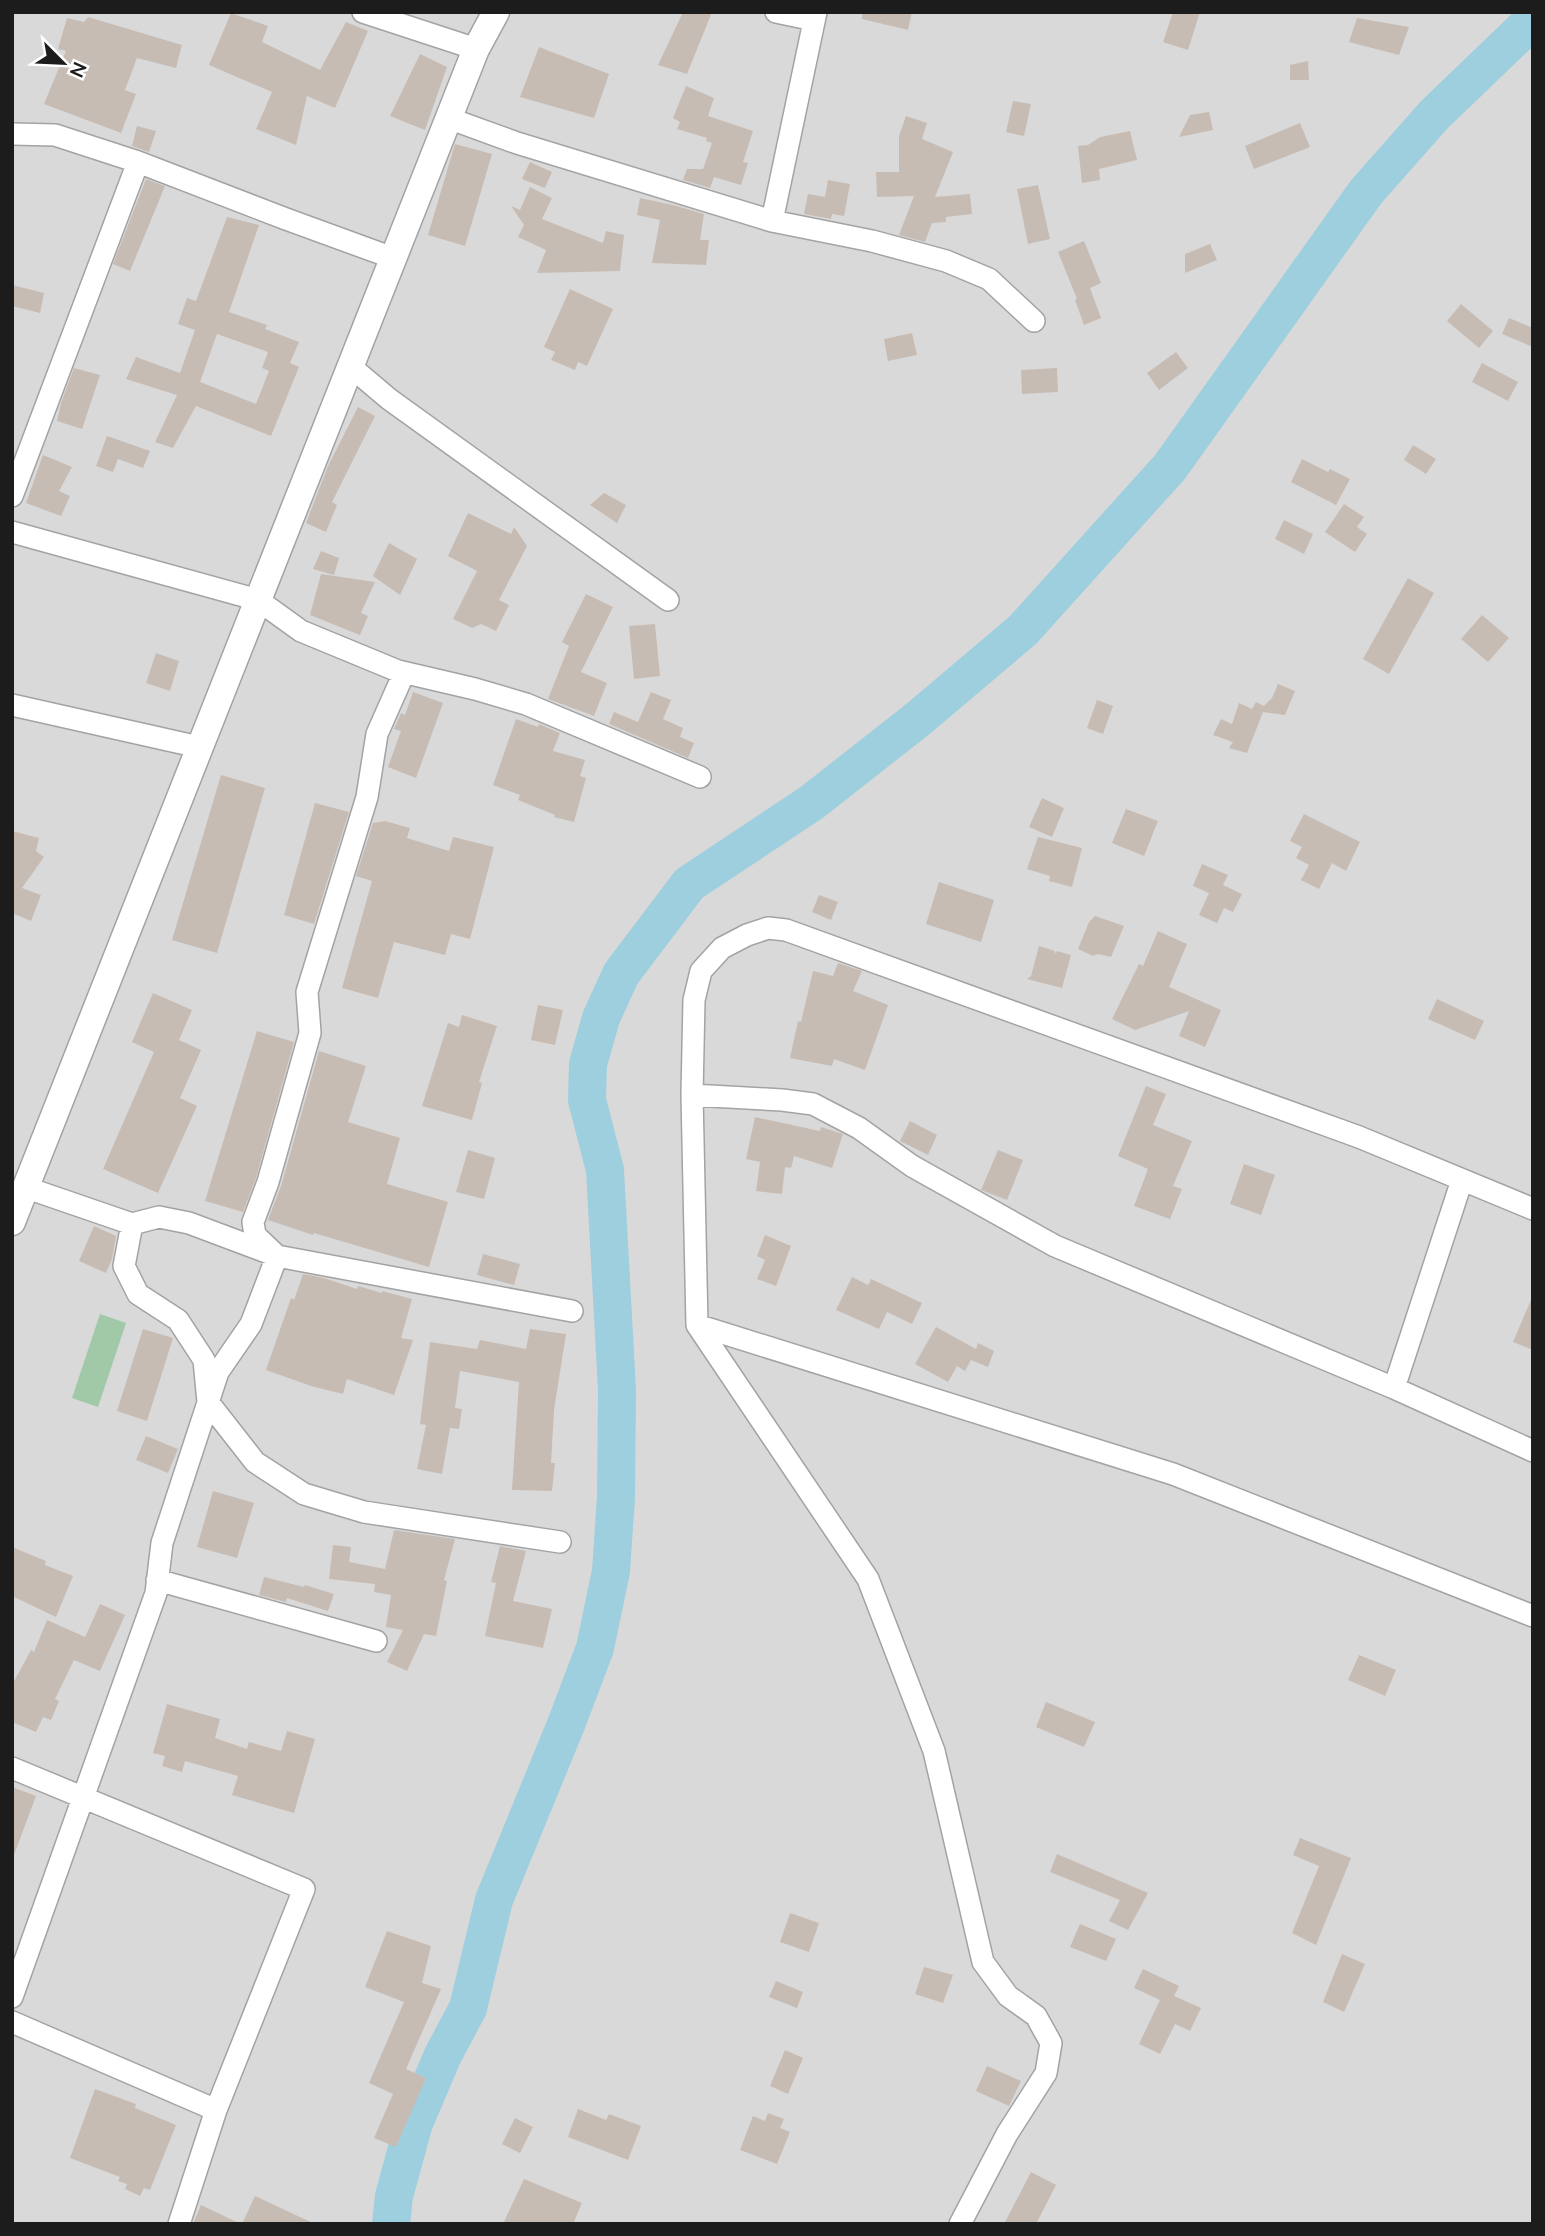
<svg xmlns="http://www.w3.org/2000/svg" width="1545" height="2236" font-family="Mulish,sans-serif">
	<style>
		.residential { fill: #dad9d9 }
		.cemetery { fill: #a1c8a7 }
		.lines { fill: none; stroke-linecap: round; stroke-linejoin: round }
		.river { stroke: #9ecfde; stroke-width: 38 }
		.building { fill: #c6bcb4; fill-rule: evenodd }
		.minor-casing { stroke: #a3a3a3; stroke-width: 24 }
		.tertiary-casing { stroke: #a3a3a3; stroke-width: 29 }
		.minor { stroke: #fff; stroke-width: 21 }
		.tertiary { stroke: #fff; stroke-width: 26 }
	</style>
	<rect width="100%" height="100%" fill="#eeeae1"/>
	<path class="residential" d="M12,12H1533V2224H12Z"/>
	<path class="cemetery" d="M100,1314L126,1323L98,1407L72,1398Z"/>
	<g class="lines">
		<path class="river" d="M391,2224L394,2196L414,2123L443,2055L468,2008L494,1900L567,1722L595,1648L611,1571L616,1497L617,1390L605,1170L587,1100L588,1064L601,1018L621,974L689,884L811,803L918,719L1023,630L1170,467L1366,192L1434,115L1533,20"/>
	</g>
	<path class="building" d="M683,12H712L687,74L658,65Z
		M862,12H912L908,30L862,19Z
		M1173,12H1200L1188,50L1163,42Z
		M231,13L268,26L262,42L320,70L346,22L368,31L335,108L307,96L296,145L256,129L272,92L209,65Z
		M88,17L182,45L176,68L137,58L125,90L136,94L121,133L44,104L66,51L58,49L67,18L84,22Z
		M1357,18L1409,27L1399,55L1349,42Z
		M539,47L609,74L594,118L520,97Z
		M420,54L447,67L425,130L390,116Z
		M1308,61L1309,80H1290V65Z
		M686,86L714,98L708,116L753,131L743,162L748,163L741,185L714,177L710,188L683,180L687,169H703L712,143L706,141L707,138L677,129L680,122L673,118Z
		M1013,101L1031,104L1024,136L1006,132Z
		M1209,112L1213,130L1179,137L1190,115Z
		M906,116L927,123L922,139L953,152L935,197L970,194L972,214L946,217V222L932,223L925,242L899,235L914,196L877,197L876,172H899V136Z
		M1300,123L1310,147L1254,169L1245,146Z
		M137,126L156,131L149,152L132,146Z
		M1130,131L1137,160L1099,169L1100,180L1082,183L1078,146L1088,145L1100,137Z
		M455,144L492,154L465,246L428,235Z
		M530,162L552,172L545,188L522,179Z
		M146,179L165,186L130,271L113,264Z
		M828,180L850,184L844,216L832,214L831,219L804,214L808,194L825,197Z
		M1038,185L1050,239L1028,244L1017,189Z
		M530,187L552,198L542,219L603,243L606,231L624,235L620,271L537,273L546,250L518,237L524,225L511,206L520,210Z
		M640,198L673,205L704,214L700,240H709L706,265L652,263L660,220L637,215Z
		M227,217L259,225L229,312L267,325L265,329L299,342L290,363L299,367L271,436L196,406L173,448L155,442L177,395L126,379L136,357L180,373L195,330L178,324L187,298L196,301ZM217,334L268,352L262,368L269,371L256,404L200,382Z
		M1084,241L1101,283L1090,288L1101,318L1084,325L1075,300L1077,299L1058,252Z
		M1210,244L1217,260L1185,273V254Z
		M12,285L44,293L40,313L12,306Z
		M570,289L613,309L587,366L578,362L575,370L551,360L555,352L544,347Z
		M1461,304L1493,331L1479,348L1447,321Z
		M1509,318L1533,328V347L1502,334Z
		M912,333L917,355L888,361L884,339Z
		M1176,352L1188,368L1159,390L1147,373Z
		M1482,363L1518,382L1508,401L1472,382Z
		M74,368L100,375L82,429L57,421L61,403Z
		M1057,368L1058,392L1022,394L1021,370Z
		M358,407L375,416L332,502L337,505L326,532L306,523L328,466Z
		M107,436L150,451L143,468L118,459L113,472L96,466Z
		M1413,445L1436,459L1426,474L1404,460Z
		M43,455L72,467L59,491L70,496L61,516L26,503Z
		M1302,459L1328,472L1330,469L1350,479L1336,505L1291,482Z
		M604,493L626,505L617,523L590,505Z
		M1344,504L1364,517L1357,527L1367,534L1355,552L1325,532Z
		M468,513L511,534L514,527L527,546L499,600L509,605L496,631L481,624L472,628L453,619L477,571L448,556Z
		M1284,520L1313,534L1304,554L1275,539Z
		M389,543L417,559L400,595L373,576Z
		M321,551L339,558L334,575L313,569Z
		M321,574L375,582L361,613L368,616L360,635L310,615Z
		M1408,578L1434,593L1389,674L1363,659Z
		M586,594L613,607L581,672L607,683L594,716L548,699L569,646L562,642Z
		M1482,615L1509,638L1488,662L1461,639Z
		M655,624L660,676L634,679L629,626Z
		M156,653L179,661L170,691L146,683Z
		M1278,684L1295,691L1285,715L1263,712L1247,753L1229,748L1233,742L1213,735L1221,719L1232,724L1239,703L1252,709L1256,702L1264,706L1272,698Z
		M413,692L443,703L416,778L388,767L401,731L394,729L401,713L405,715Z
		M651,692L671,700L663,719L683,728L680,737L694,743L688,758L609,724L614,712L638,722Z
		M1097,700L1113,706L1103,734L1087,728Z
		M516,719L538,727L539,724L560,733L553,751L585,760L580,776L586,778L574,822L554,817L555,815L518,800L520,795L493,785Z
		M221,775L265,788L217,953L172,940Z
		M1042,798L1064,808L1052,837L1029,827Z
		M315,803L349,812L314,924L284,915Z
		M1126,809L1158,821L1144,856L1112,843Z
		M1304,814L1360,842L1346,871L1332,863L1319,889L1301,880L1309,865L1296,858L1302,847L1290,841Z
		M385,821L410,828L407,838L449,851L453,837L494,847L470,939L451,934L445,955L394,942L378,998L342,988L372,881L356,876L373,823Z
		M12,831L39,838L36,851L44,857L22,888L41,895L31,921L12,913Z
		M1038,837L1082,848L1072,887L1049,881L1050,876L1027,869Z
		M1202,864L1228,875L1223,885L1242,894L1233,912L1224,908L1217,923L1199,915L1209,893L1193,886Z
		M939,882L994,900L981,942L926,924Z
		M819,895L838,902L831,920L812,912Z
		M1095,916L1124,926L1111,957L1098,954L1093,956L1078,949L1089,922Z
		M1158,931L1187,944L1169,987L1221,1010L1205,1047L1179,1036L1189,1011L1135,1030L1112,1019L1139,964L1143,966Z
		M1039,946L1055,951L1054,954L1057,951L1071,955L1062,988L1027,979L1031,976Z
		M838,963L862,971L853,991L888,1005L865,1070L834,1059L832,1066L790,1058L798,1021L801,1022L813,971L833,976Z
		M153,993L192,1010L179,1040L201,1050L180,1098L197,1106L158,1193L103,1169L154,1052L132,1042Z
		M1437,999L1484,1021L1475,1040L1428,1019Z
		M538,1005L563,1010L555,1045L531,1040Z
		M462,1015L497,1026L479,1082L482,1083L472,1120L422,1106L448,1023L459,1027Z
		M257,1031L294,1042L256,1178L243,1212L205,1201Z
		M319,1051L366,1066L348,1122L400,1138L387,1184L448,1202L429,1267L314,1233L313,1235L268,1220L281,1186Z
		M1146,1086L1166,1094L1153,1125L1192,1141L1173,1186L1182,1189L1170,1219L1134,1206L1148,1169L1118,1156Z
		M755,1117L820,1131L821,1127L843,1134L832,1168L794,1156L791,1168L785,1167L782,1194L756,1191L760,1162L746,1159Z
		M910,1121L937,1135L928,1155L900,1141Z
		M468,1150L495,1158L484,1199L456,1192Z
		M998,1150L1023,1160L1007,1200L981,1190Z
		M1244,1164L1275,1175L1261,1215L1230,1204Z
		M94,1226L116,1236L112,1259L106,1273L79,1261Z
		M765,1235L791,1246L776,1286L757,1279L765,1260L757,1256Z
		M483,1254L520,1264L514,1285L477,1275Z
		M303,1274L324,1278L357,1289L358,1286L382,1293V1291L412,1299L401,1338L413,1340L394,1395L347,1379L343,1394L311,1386L266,1370L291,1298L294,1300Z
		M852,1277L868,1285L871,1279L922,1303L912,1324L887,1312L879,1329L836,1310Z
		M1533,1295V1350L1513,1342Z
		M936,1327L976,1349L978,1343L994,1351L988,1367L971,1360L972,1358L965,1371L957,1366L948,1382L915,1364Z
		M143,1329L173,1338L147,1421L117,1411Z
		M530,1329L566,1334L554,1410L551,1463H555L552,1491L512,1490L519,1382L460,1371L455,1408L462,1409L459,1429L450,1428L442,1474L417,1469L426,1425L420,1424L430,1342L477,1349L480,1340L526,1349Z
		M146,1436L178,1449L168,1473L136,1460Z
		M213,1491L254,1503L237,1558L197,1547Z
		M394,1530L455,1539L444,1580L447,1581L436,1636L424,1634L407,1671L387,1662L403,1630L386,1627L391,1595L374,1592L375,1584L329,1579L333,1545L351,1547L349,1562L385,1569Z
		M500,1546L526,1551L513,1601L552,1609L543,1648L485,1636L496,1583L491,1582Z
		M12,1547L46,1561L45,1565L73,1576L56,1617L12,1596Z
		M264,1577L304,1587L305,1585L334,1594L328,1611L287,1598L286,1602L259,1595Z
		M100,1604L125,1615L100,1671L74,1660L55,1699L59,1701L51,1720L43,1717L36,1732L12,1722V1685L31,1650L34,1652L47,1620L85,1637Z
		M1359,1655L1396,1670L1385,1696L1348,1680Z
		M1046,1702L1095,1722L1084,1747L1036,1727Z
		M167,1704L220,1719L215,1738L247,1749L249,1742L281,1751L287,1731L315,1739L294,1813L232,1795L238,1776L185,1761L182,1772L162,1766L165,1756L153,1753Z
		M12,1787L36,1796L14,1855L12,1854Z
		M1300,1838L1351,1858L1316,1945L1292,1933L1319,1866L1293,1855Z
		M1057,1854L1148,1893L1128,1930L1109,1921L1120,1900L1050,1872Z
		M790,1913L819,1923L809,1952L780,1942Z
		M1080,1924L1116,1939L1106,1961L1070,1947Z
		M387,1931L431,1946L422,1983L441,1989L406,2069L426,2078L396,2147L374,2138L393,2094L369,2083L404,2002L365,1987Z
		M1342,1954L1365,1964L1344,2012L1323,2002Z
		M924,1967L953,1975L943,2003L915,1994Z
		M1143,1969L1179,1986L1174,1996L1201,2008L1190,2031L1175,2024L1160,2054L1139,2044L1160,2000L1134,1988Z
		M776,1981L803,1992L797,2008L769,1997Z
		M785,2050L803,2058L788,2094L770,2086Z
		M987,2066L1021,2081L1009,2106L976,2091Z
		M95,2089L136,2104L135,2108L176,2125L150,2190L144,2188L140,2196L125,2189L127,2184L118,2181L120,2177L70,2158Z
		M578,2109L606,2120L609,2114L641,2126L628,2160L568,2137Z
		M768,2113L784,2119L780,2128L790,2132L777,2164L740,2150L753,2116L765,2121Z
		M515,2118L533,2127L520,2153L502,2144Z
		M1031,2172L1056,2185L1036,2224H1004Z
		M524,2179L582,2203L573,2224H503Z
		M255,2196L315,2224H242Z
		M201,2205L241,2224H193Z"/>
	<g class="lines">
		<defs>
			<path id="minor" d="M363,12L476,49
				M776,12L814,20
				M448,118L517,143L772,221L872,241L946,261L989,279L1034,321
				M12,134L55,135L138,162L286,219L393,258
				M772,221L816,12
				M350,366L389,399L668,600
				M12,496L138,162
				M12,532L258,600L301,631L398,671L475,689L526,704L700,777
				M12,705L199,747
				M692,1095L782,1100L813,1104L859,1128L912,1166L1055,1246L1394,1388L1533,1451
				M36,1191L132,1224L159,1217L189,1223L277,1256L572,1311
				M132,1224L124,1266L138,1294L178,1320L204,1360L208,1402L255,1462L304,1494L364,1512L560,1542
				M697,1325L1173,1474L1533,1616
				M1394,1388L1462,1180
				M157,1580L376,1641
				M12,1768L304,1889L216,2110L179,2224
				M12,1997L156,1593L162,1543L218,1372L251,1324L277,1256L255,1235L253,1222L268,1182L310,1033L307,992L367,797L377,734L404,673
				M12,2022L216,2110
				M960,2224L1007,2134L1046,2073L1051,2043L1036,2016L1008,1996L983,1962L934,1751L868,1579L697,1325L692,1095L694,1000L701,971L722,948L747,935L768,928L786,930L1359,1137L1533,1209"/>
			<path id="tertiary" d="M12,1222L476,49L496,12"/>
		</defs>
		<use href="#minor" class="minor-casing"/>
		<use href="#tertiary" class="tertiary-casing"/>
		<use href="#minor" class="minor"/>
		<use href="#tertiary" class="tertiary"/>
	</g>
	<rect width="1545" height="2236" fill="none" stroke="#1c1c1c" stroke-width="28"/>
	<g transform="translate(63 63) rotate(114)" stroke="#ffffff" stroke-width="5" paint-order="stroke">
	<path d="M0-5L12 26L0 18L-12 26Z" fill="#1c1c1c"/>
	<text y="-10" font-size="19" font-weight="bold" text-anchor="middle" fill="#1c1c1c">N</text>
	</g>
</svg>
